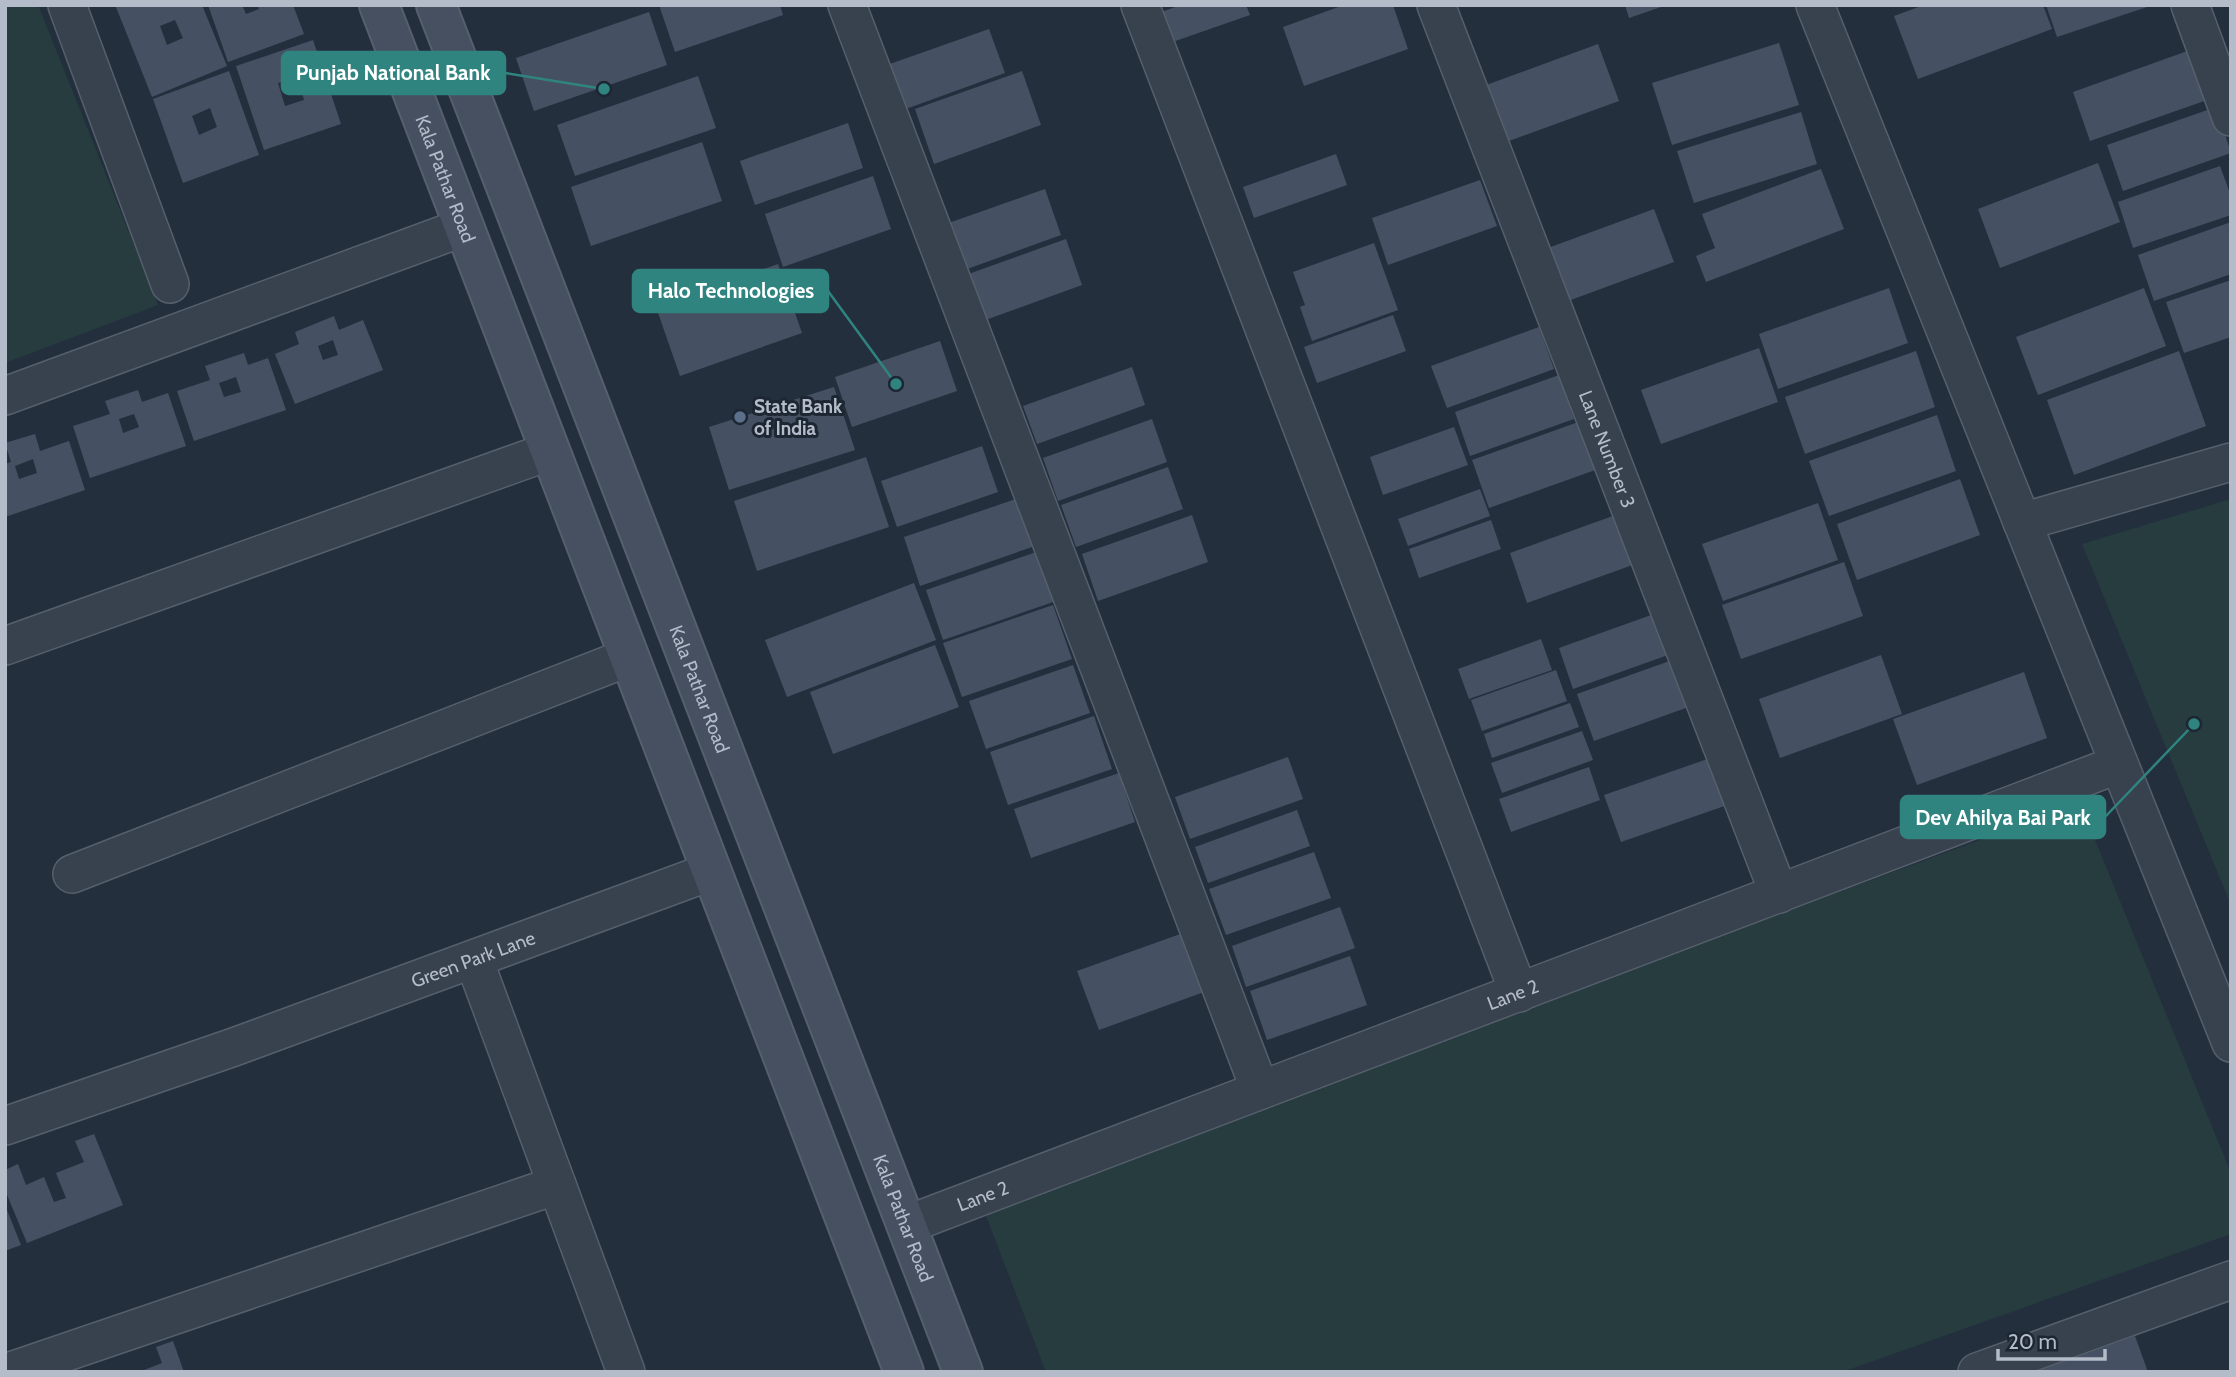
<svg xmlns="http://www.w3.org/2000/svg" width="2236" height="1377" font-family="Cabin,sans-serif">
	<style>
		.green { fill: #263c3f }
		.building { fill: #455162; fill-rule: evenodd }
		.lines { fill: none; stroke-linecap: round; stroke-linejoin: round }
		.street-casing { stroke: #565f6c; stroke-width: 40 }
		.secondary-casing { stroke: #565f6c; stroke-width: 42 }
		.street { stroke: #38414e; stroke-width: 37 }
		.secondary { stroke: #465061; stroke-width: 38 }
		.service-dot { fill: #5c6f8a; stroke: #1d2633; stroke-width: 2.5 }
		.labels { text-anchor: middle; stroke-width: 6; stroke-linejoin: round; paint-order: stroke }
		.street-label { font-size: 19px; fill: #b4bcc9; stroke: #1d2633 }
		.poi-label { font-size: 19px; font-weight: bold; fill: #b4bcc9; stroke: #1d2633; text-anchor: start }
		.leader { fill: none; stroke: #308480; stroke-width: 2.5 }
		.callout-dot { fill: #308480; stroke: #1d2633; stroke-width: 2.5 }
		.callout { fill: #308480; stroke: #308480; stroke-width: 2.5 }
		.callout-label { font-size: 21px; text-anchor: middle; font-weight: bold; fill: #fff }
	</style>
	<rect width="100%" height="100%" fill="#242f3e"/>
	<path class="green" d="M5,5H38L158,305L5,363Z
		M2231,499V905L2082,544Z
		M2080,803L2231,1173V1234L1842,1372H1046L983,1208Z"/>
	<path class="building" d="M120,5H202L227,66L152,97L116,7ZM175,20L183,38L167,45L160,26Z
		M208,5H242L246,14L259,9L257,5H293L304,34L228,62Z
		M659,5H780L783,15L675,52Z
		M1181,5H1246L1250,15L1164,45L1153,15Z
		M1344,5H1393L1408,49L1304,86L1283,27Z
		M1625,5H1664V6L1629,18Z
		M1924,5H2043L2052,29L1918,79L1894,16Z
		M2046,5H2150V6L2057,37Z
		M649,12L667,65L534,111L516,58Z
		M989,29L1005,73L903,110L887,65Z
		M313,40L341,124L264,150L236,66ZM298,77L304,100L285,106L278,83Z
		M1779,43L1799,105L1672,145L1652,83Z
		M1598,44L1619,101L1498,145L1478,88Z
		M2193,49L2210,99L2090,141L2073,92Z
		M229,71L259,155L183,183L153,99ZM210,108L217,127L199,135L192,116Z
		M1022,71L1041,125L934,164L915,109Z
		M698,76L716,128L575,176L557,125Z
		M2216,107L2231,153L2123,191L2107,145Z
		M1801,112L1817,164L1694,203L1677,151Z
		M848,123L863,168L755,205L740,161Z
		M702,142L722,201L591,246L571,187Z
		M1336,154L1347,185L1254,218L1243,187Z
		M2098,163L2120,222L2000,268L1978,209Z
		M2220,166L2231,196V215L2133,248L2118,202Z
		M1821,169L1844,229L1706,282L1696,256L1715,248L1702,214Z
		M873,176L891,229L783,267L765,214Z
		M1480,180L1497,226L1388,265L1372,218Z
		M1045,189L1061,235L959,272L943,225Z
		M1654,209L1674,262L1568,301L1548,248Z
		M2231,222V274L2154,301L2138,255Z
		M1066,239L1082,285L980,322L963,276Z
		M1374,243L1398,310L1312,341L1300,307L1305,305L1293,272Z
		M778,264L802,333L680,376L656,307Z
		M2231,280V337L2184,353L2166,302Z
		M1889,288L1908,343L1778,389L1759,334Z
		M2144,288L2166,346L2038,395L2016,337Z
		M1393,315L1406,351L1317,383L1304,347Z
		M334,316L339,330L363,320L383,370L295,404L275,354L299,344L295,332ZM333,340L338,355L323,360L318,346Z
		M1539,327L1554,369L1447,408L1431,366Z
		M940,341L957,391L852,427L835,377Z
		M1759,348L1778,402L1661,444L1641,390Z
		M1916,351L1935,407L1805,454L1785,397Z
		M2179,351L2206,426L2074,475L2047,400Z
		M244,353L248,365L268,358L286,410L194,441L177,391L210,380L205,366ZM236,377L241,392L224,397L219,383Z
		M1132,367L1145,405L1037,444L1023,406Z
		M1559,375L1574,419L1470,456L1455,412Z
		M834,387L855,450L729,490L709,427Z
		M138,390L142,402L168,393L186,446L90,478L73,426L110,414L105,401ZM134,414L139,427L123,433L119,419Z
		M1937,415L1956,471L1829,516L1809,461Z
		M1152,419L1167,462L1058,501L1043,458Z
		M1581,421L1598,469L1489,508L1472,460Z
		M1454,427L1468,465L1383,495L1370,457Z
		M35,434L40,451L69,441L85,490L5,517V464L11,462L5,443ZM33,459L37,473L19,479L15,466Z
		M982,446L998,492L897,527L881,481Z
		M866,457L889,527L757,571L734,501Z
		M1168,467L1183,509L1076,547L1061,505Z
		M1960,479L1980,535L1857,580L1837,524Z
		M1480,489L1490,516L1408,546L1398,519Z
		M1019,498L1035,546L920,586L904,537Z
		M1818,503L1838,560L1723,601L1702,544Z
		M1621,513L1638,563L1527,603L1510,553Z
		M1192,515L1208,562L1098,601L1082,554Z
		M1491,520L1501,549L1419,578L1409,549Z
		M1042,550L1059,600L943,640L926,590Z
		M1844,562L1863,616L1741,659L1722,605Z
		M914,583L936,640L787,697L765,640Z
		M1053,605L1072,659L962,697L943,643Z
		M1654,614L1668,655L1573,689L1559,648Z
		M1541,639L1552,670L1469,699L1458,669Z
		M935,645L959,707L833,754L810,692Z
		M1881,655L1902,714L1780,758L1759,699Z
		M1678,658L1694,705L1594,741L1577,694Z
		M1073,665L1090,713L986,749L969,701Z
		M1556,670L1567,701L1482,731L1471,700Z
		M2024,672L2047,738L1917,785L1893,719Z
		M1570,703L1579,727L1492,758L1484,734Z
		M1094,716L1112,769L1008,805L990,752Z
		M1582,731L1593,760L1502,793L1491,763Z
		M1719,755L1736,802L1621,842L1604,795Z
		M1288,757L1303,799L1190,839L1175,797Z
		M1589,767L1600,800L1511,832L1499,799Z
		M1119,773L1135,822L1031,858L1014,809Z
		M1297,810L1310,846L1208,883L1195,847Z
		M1314,852L1331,898L1226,935L1209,889Z
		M1340,907L1355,948L1246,987L1232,946Z
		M1183,933L1204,992L1099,1030L1077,971Z
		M1350,956L1367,1005L1267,1040L1250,991Z
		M94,1134L123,1205L27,1243L5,1190V1170L18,1164L26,1185L44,1177L54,1202L66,1198L56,1173L84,1162L75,1141Z
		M5,1205L21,1245L5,1251Z
		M2135,1336L2148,1372H2037V1371Z
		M173,1341L184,1372H139L162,1363L156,1347Z"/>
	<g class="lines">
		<defs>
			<g id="street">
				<path d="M67,5L170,284"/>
				<path d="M847,5L1260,1090"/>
				<path d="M1140,5L1519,993"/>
				<path id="s1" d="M1436,5L1779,894"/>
				<path d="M1815,5L2231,1043"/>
				<path d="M2190,5L2231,117"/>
				<path d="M5,396L464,227"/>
				<path d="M2022,522L2231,462"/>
				<path d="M5,646L550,451"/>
				<path d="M72,874L629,657"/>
				<path d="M474,960L626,1372"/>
				<path id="s2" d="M5,1126L234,1047L712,871"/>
				<path id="s3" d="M906,1225L2119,764"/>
				<path d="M8,1372L557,1185"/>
				<path d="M1977,1372L2231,1280"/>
			</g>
			<g id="secondary">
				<path id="s4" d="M379,5L904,1372"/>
				<path id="s5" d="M436,5L963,1372"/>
			</g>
		</defs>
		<use href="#street" class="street-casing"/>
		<use href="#secondary" class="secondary-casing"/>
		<use href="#street" class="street"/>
		<use href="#secondary" class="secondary"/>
	</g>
	<circle class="service-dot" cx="740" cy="417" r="7"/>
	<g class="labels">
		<g class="street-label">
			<text dy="7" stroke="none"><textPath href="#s4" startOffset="186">Kala Pathar Road</textPath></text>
			<text dy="7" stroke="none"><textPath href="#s1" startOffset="476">Lane Number 3</textPath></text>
			<text dy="7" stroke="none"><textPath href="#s5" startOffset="733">Kala Pathar Road</textPath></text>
			<text dy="7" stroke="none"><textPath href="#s2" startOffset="497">Green Park Lane</textPath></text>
			<text dy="7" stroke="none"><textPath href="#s3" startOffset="649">Lane 2</textPath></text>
			<text dy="7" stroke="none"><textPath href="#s3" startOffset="82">Lane 2</textPath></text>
			<text dy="7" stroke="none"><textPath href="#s5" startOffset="1300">Kala Pathar Road</textPath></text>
		</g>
		<g class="poi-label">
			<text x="754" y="413">State Bank<tspan x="754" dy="22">of India</tspan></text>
		</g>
	</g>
	<path class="leader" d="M604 89L505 73M896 384L828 291M2194 724L2105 817"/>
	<g class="callout-dot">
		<circle cx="604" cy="89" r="7"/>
		<circle cx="896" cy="384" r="7"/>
		<circle cx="2194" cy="724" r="7"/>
	</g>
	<g class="callout">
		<rect x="282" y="52" width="223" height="42" rx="7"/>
		<rect x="633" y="270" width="195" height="42" rx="7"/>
		<rect x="1901" y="796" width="204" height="42" rx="7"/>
	</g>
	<g class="callout-label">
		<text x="393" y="80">Punjab National Bank</text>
		<text x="731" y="298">Halo Technologies</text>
		<text x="2003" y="825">Dev Ahilya Bai Park</text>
	</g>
	<rect width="2236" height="1377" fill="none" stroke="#b4bcc9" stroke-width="14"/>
	<path d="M1998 1349v10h107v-10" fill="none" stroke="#b4bcc9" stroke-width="3.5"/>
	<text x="2008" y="1349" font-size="21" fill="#b4bcc9" stroke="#1d2633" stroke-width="5" paint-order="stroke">20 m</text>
</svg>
